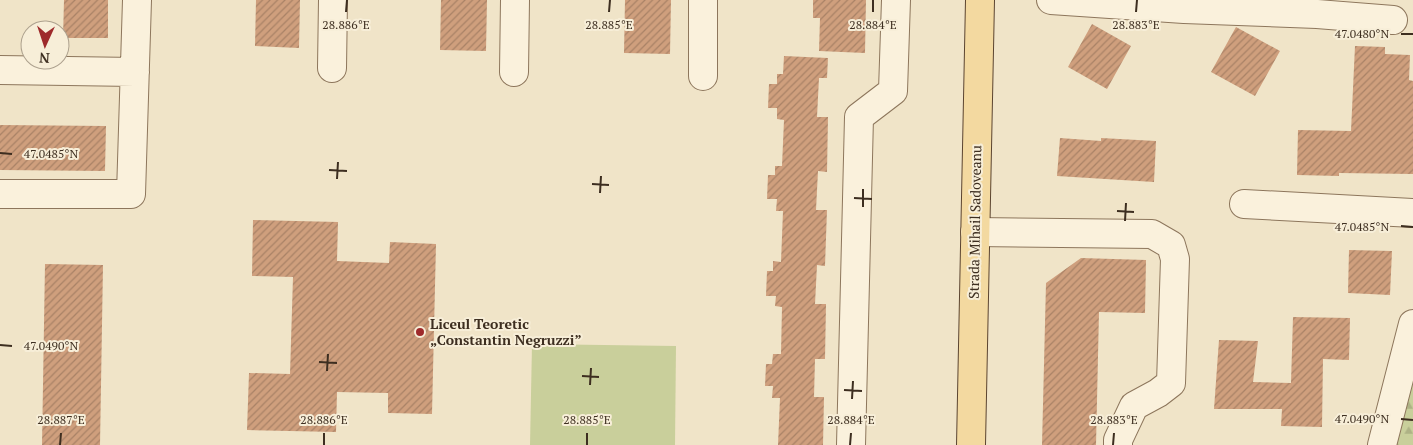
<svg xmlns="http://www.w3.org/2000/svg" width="1413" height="445" font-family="'PT Serif',serif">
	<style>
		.grass { fill: #c9cf9b }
		.forest { fill: url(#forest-firs) }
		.building { fill: url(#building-hatch) }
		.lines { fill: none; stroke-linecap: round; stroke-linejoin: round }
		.minor-casing { stroke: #8d765c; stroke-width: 30 }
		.major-casing { stroke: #5b4430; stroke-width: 30 }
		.minor { stroke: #faf1dc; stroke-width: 28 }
		.major { stroke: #f3d9a0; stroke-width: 28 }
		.ticks { fill: none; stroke: #3d2e20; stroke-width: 2 }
		.poi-dot { fill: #9e2a2b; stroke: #f7eed8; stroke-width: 2 }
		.labels { text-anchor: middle; stroke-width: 4; stroke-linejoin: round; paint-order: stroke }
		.street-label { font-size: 14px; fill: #3d2e20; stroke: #f7eed8 }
		.poi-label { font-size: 14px; font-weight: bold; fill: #3d2e20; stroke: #f7eed8; text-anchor: start }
		.ticks-label { font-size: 12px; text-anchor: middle; fill: #3d2e20; stroke: #f7eed8; stroke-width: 4; stroke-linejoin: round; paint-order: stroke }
	</style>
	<defs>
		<pattern id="forest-firs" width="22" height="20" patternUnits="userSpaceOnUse" patternTransform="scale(1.25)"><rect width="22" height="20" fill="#c9cf9b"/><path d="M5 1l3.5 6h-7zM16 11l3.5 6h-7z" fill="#aeb285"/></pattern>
		<pattern id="building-hatch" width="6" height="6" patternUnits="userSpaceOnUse" patternTransform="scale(1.25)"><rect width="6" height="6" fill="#cf9f7d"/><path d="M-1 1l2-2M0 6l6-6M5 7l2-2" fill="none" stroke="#a98266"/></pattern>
	</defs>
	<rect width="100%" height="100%" fill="#f0e4c8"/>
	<path class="grass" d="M532,344L676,346L675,445H530Z"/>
	<path class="forest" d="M1413,368V445H1394Z"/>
	<path class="building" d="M64,0H108V38H63Z
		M256,0H300L299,48L255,46Z
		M441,0H487L486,51L440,50Z
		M625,0H671L670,54L624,53Z
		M813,0H866L865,53L819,51L820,18H813Z
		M1092,24L1131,46L1107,89L1068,67Z
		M1236,27L1280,51L1255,96L1211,72Z
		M1355,46L1385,47V54L1410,55L1409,80L1413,81V174L1339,173V176L1297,175L1298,130L1351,131Z
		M784,56L828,58L827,78H819L817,117H828L827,172L818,171L816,210H827L825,266L817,265L815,304H826L825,359H815L814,397H824L823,445H778L780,398H772L773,386H765L766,364H772L773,354H781L782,307L775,306L776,296H766L767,271H773V261L781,262L783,211H776L777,199H767L768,175H775V166H782L784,120L777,119V108H768L769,84H777V74H783Z
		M0,125L106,126L105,171L0,170Z
		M1060,138L1101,141V138L1156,141L1154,182L1057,176Z
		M253,220L338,222L337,261L389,263L390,242L436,244L432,414L388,413V393L337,392L336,432L247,430L249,373L290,374L293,277L252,276Z
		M1349,250L1392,251L1390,295L1348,293Z
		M1081,258L1146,260L1145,313L1099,312L1096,445H1042L1046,283Z
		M45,264L103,265L100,445H42Z
		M1293,317L1350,318L1349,360L1323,359L1322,427L1281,426L1282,409H1214L1219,340L1258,341L1253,382L1291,383Z"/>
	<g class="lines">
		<defs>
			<path id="minor" d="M703,0V76
				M1051,0L1184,9L1317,14L1393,20
				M332,68L333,0
				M0,70L135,72
				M514,72L515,0
				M0,194H131L137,0
				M1244,204L1413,213
				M975,232L1152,234L1171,245L1175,259L1171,383L1158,393L1134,406L1118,440V445
				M851,445L859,117L893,91L896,0
				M1382,445L1413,324"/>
			<path id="major" d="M971,445L980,0"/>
		</defs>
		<use href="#minor" class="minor-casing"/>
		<use href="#major" class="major-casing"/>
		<use href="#minor" class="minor"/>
		<use href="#major" class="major"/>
	</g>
	<path class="ticks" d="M346,12L347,0M609,12L610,0M873,12V0M1136,12L1137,0M1401,34H1413M0,153L12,154M329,170L347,171M337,179L338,162M592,184L609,185M600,193L601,176M854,198L872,199M863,207V189M1117,211L1134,212M1125,221L1126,203M1401,226L1413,227M0,345L12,346M319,362L337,363M327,371L328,354M582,376L599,377M590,385L591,368M844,390L862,391M852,399L853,381M1401,419L1413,420M60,445L61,433M324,445V433M587,445V433M850,445L851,433M1113,445L1114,433"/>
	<circle class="poi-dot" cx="420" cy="332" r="5"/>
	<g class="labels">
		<g class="street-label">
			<text transform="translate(975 222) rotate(-89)" y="5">Strada Mihail Sadoveanu</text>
		</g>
		<g class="poi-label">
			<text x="430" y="329">Liceul Teoretic<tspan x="430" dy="16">„Constantin Negruzzi”</tspan></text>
		</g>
	</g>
	<g class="ticks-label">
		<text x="346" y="29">28.886°E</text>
		<text x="609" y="29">28.885°E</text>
		<text x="873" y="29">28.884°E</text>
		<text x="1136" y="29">28.883°E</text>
		<text x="1362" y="38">47.0480°N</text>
		<text x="51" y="158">47.0485°N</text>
		<text x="1362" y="231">47.0485°N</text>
		<text x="51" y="350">47.0490°N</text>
		<text x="1362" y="423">47.0490°N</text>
		<text x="61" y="424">28.887°E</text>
		<text x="324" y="424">28.886°E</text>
		<text x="587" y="424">28.885°E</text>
		<text x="851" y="424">28.884°E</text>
		<text x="1114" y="424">28.883°E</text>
	</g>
	<g transform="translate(45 45) rotate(183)"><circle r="24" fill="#f7eed8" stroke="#ada18e"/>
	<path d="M0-4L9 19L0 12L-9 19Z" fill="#9e2a2b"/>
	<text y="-8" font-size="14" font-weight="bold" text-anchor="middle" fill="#3d2e20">N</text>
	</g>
</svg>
